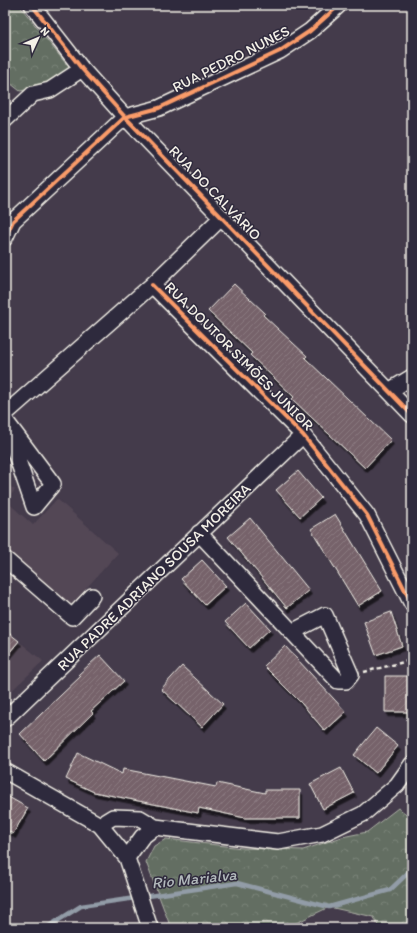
<svg xmlns="http://www.w3.org/2000/svg" width="417" height="933" font-family="Itim,sans-serif">
	<style>
		.built { fill: #534755 }
		.forest { fill: url(#forest-crowns); stroke: #acb0a5 }
		.lines { fill: none; stroke-linecap: round; stroke-linejoin: round }
		.stream { stroke: #929ca7; stroke-width: 4.5 }
		.building { fill: url(#building-hatch); stroke: #f4f1e8; filter: url(#shadow) }
		.minor-casing { stroke: #f4f1e8; stroke-width: 18 }
		.path { stroke: #f4f1e8; stroke-width: 2.5; stroke-dasharray: 4 3; stroke-linecap: butt }
		.minor { stroke: #2f2a3d; stroke-width: 15 }
		.cycleway-casing { stroke: #2f2a3d; stroke-width: 6 }
		.cycleway { stroke: #fa9b69; stroke-width: 4 }
		.labels { text-anchor: middle; stroke-width: 3; stroke-linejoin: round; paint-order: stroke }
		.street-label { font-size: 15px; fill: #f4f1e8; stroke: #2f2a3d }
		.water-label { font-size: 16px; font-style: italic; fill: #b2b9bc; stroke: #2f2a3d }
	</style>
	<defs>
		<pattern id="forest-crowns" width="20" height="18" patternUnits="userSpaceOnUse"><rect width="20" height="18" fill="#636e62"/><path d="M2 6a3 3 0 1 1 6 0M12 15a3 3 0 1 1 6 0" fill="none" stroke="#7a8378"/></pattern>
		<pattern id="building-hatch" width="6" height="6" patternUnits="userSpaceOnUse"><rect width="6" height="6" fill="#76626b"/><path d="M-1 1l2-2M0 6l6-6M5 7l2-2" fill="none" stroke="#8a7980"/></pattern>
		<filter id="shadow"><feDropShadow dx="2.5" dy="4.5" stdDeviation="0" flood-color="#0009"/></filter>
	</defs>
	<rect width="100%" height="100%" fill="#443b4b"/>
	<filter id="ink" filterUnits="userSpaceOnUse"><feTurbulence type="fractalNoise" baseFrequency=".025" numOctaves="2"/><feDisplacementMap in="SourceGraphic" scale="8" xChannelSelector="R" yChannelSelector="G"/><feConvolveMatrix kernelMatrix="1 2 1 2 8 2 1 2 1" color-interpolation-filters="sRGB"/></filter>
	<g filter="url(#ink)">
		<path class="built" d="M5,482L15,490L6,501L33,525L57,499L118,553L69,607L5,549Z
			M5,630L43,661L5,697Z"/>
		<path class="forest" d="M5,5H19L71,70L43,87L20,91L5,79Z
			M398,808L412,818V928H379L374,917L329,907L286,928H171L146,862L154,846L166,839L242,848L303,850L342,837L367,832Z"/>
		<g class="lines">
			<path class="stream" d="M46,928L81,906L237,883L329,907L390,890L412,869"/>
		</g>
		<path class="building" d="M234,284L265,313L263,315L307,356L305,358L391,440L365,468L292,399L294,397L250,355L252,353L208,311Z
			M298,471L321,498L300,517L276,490Z
			M335,514L382,591L358,606L311,529Z
			M250,518L309,590L287,608L228,537Z
			M202,560L226,586L205,605L181,579Z
			M246,603L270,629L249,648L225,622Z
			M391,612L402,646L376,655L364,622Z
			M5,630L19,641L5,658Z
			M285,646L346,712L325,731L302,704L264,666Z
			M100,655L124,681L91,711L93,713L44,761L20,734L81,676L79,674Z
			M182,666L223,704L202,727L161,689Z
			M385,676H412V712H385Z
			M376,728L398,746L376,773L354,755Z
			M78,753L122,774L123,769L216,787L217,783L265,793V790H300V818H245L199,808L198,813L94,792L66,779Z
			M341,768L354,793L323,809L310,784Z
			M5,795L28,808L13,834L5,829Z"/>
		<g class="lines">
			<defs>
				<path id="minor" d="M32,5L82,69L125,117L412,415
					M5,120L33,94L50,90L82,69
					M5,238L13,221L125,117L159,108L280,51L310,31L339,5
					M152,285L303,435L367,515L412,604
					M389,391L412,377
					M5,414L152,285L222,217
					M5,420L53,484L34,507L5,423
					M199,533L338,681H346L351,675L325,615L292,632
					M5,559L72,617L92,596
					M5,719L303,435
					M5,771L100,825L127,858L150,928
					M100,825L113,817L140,818L155,827L278,842L322,834L363,814L397,785L412,764
					M127,858L142,837L155,827"/>
			</defs>
			<use href="#minor" class="minor-casing"/>
			<path class="path" d="M364,672L412,660"/>
			<use href="#minor" class="minor"/>
			<defs>
				<path id="cycleway" d="M32,5L82,69L125,117L412,415
					M5,238L13,221L125,117L159,108L280,51L310,31L339,5
					M152,285L303,435L367,515L412,604"/>
			</defs>
			<use href="#cycleway" class="cycleway-casing"/>
			<use href="#cycleway" class="cycleway"/>
		</g>
	</g>
	<g class="labels">
		<g class="street-label">
			<text transform="translate(231 59) rotate(-27)" y="5">RUA PEDRO NUNES</text>
			<text transform="translate(215 193) rotate(46)" y="5">RUA DO CALVÁRIO</text>
			<text transform="translate(239 356) rotate(45)" y="5">RUA DOUTOR SIMÕES JUNIOR</text>
			<text transform="translate(154 577) rotate(-44)" y="5">RUA PADRE ADRIANO SOUSA MOREIRA</text>
		</g>
		<g class="water-label">
			<text transform="translate(194 878) rotate(-6)" y="6">Rio Marialva</text>
		</g>
	</g>
	<rect width="417" height="933" fill="none" stroke="#2f2a3d" stroke-width="20"/>
	<rect x="10" y="10" width="397" height="913" fill="none" stroke="#f4f1e8" stroke-width="1.5" filter="url(#ink)"/>
	<g transform="translate(38 38) rotate(46)" stroke="#2f2a3d" stroke-width="3" paint-order="stroke">
	<path d="M0-3L7 15L0 10L-7 15Z" fill="#f4f1e8"/>
	<text y="-6" font-size="11" font-weight="bold" text-anchor="middle" fill="#f4f1e8">N</text>
	</g>
</svg>
